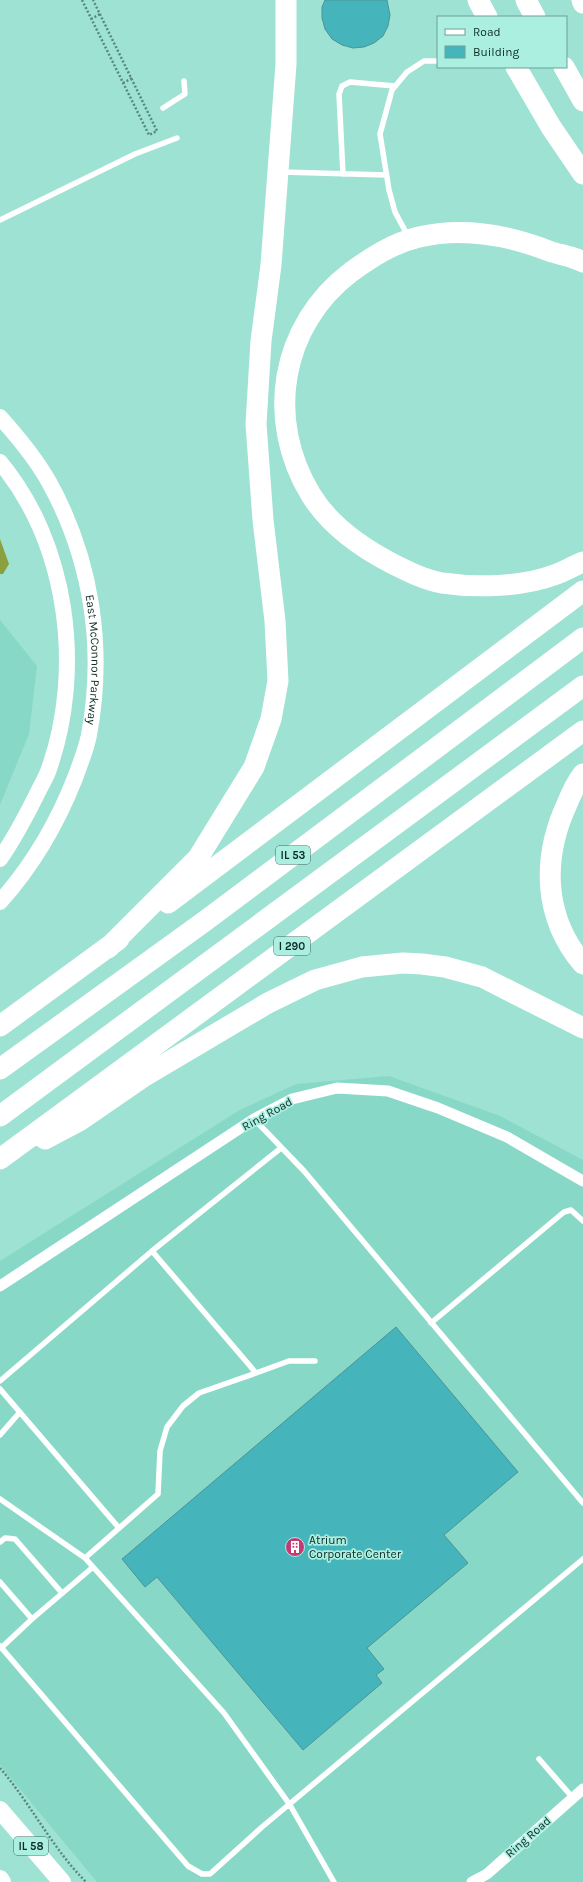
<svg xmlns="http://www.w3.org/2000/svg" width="583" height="1882" font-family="Karla,sans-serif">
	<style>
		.built { fill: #88d8c8 }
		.water { fill: #8ca03f }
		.building { fill: #45b5bb; stroke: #4b9497 }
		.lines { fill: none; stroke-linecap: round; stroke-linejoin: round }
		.path { stroke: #57897f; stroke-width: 2.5; stroke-dasharray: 2 2; stroke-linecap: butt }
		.lane { stroke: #fff; stroke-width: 5.5 }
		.street { stroke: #fff; stroke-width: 11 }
		.secondary { stroke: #fff; stroke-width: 16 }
		.primary { stroke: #fff; stroke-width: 18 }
		.highway { stroke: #fff; stroke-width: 21 }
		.labels { text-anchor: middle; stroke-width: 3.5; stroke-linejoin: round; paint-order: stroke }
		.shield { fill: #aaefe0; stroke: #3d665e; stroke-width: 1 }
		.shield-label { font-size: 11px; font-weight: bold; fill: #0e2b26 }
		.street-label { font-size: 12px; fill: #0e2b26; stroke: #aaefe0 }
		.poi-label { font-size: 12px; fill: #0e2b26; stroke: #aaefe0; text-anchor: start }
	</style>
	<rect width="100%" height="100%" fill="#9de2d3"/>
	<path class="built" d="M0,620L37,666L29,734L0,805Z
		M389,1076L500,1116L583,1160V1882H97L0,1765V1261L238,1111L296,1084Z"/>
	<path class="water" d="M0,539L9,564L3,574H0Z"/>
	<path class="building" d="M325,0H387L390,15L388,26L383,36L374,43L364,47L353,48L342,45L332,39L325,29L322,18V7Z
		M396,1327L518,1472L444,1535L468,1563L367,1648L384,1669L376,1675L382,1683L303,1750L157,1577L145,1587L122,1559Z"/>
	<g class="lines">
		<path class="path" d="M82,0L149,135L157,131L93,0
			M91,19L100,14
			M123,83L132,78
			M0,1768C31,1804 52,1848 86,1882"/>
		<path class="lane" d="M163,108L185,94L184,81
			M282,172L386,175
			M343,174L339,94L342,86L350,82L395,86
			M0,220L135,154L177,138
			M408,236L395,212L389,190L380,134L392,90L407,72L424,61H438
			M254,1119L304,1171L583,1503
			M431,1323L564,1212L571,1210L583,1221
			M256,1373L289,1361H315
			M0,1381L152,1251L281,1148
			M0,1389L119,1528
			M0,1435L20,1412
			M0,1499L85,1558L224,1713L290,1805L334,1882
			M0,1542L5,1538L15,1539L62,1593
			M85,1558L158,1494L160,1451L167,1427L183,1406L199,1393L256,1373L152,1251
			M0,1582L32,1619L1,1648
			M32,1619L93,1567
			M0,1646L188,1866L202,1874H210L262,1827L583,1559
			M539,1759L573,1798"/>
		<path class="street" d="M0,1286L254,1119L292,1099L337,1088L388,1091L438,1108L507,1137L583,1181
			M472,1882L487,1874L583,1789"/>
		<g class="secondary">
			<path id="s1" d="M0,417C18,437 36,459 49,482C92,560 105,648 89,735C86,750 80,764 75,778C57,824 33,865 0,902"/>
			<path d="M0,462C68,544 84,669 49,769C46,778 40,787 36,796C25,818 14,839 0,859"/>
		</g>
		<path class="primary" d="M0,1810L62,1882
			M0,1879L2,1882"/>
		<path class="highway" d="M478,0L487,17
			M526,0L535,17
			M582,0L583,3
			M516,67L551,127L583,174
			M564,67L583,101
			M583,262C573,256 560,255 549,251C508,235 462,227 419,237C393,243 372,257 351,272C280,326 265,420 311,495C330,526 362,548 393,564C409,572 425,580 442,583C476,588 522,587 554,575C564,572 573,566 583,562
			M583,774C576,783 571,794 567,804C542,858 543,917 583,964
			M168,903L583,591
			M108,948L198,858L254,767L271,719L278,681L275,621L263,520L256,424L261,341L271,265L286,64V0
			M0,1026L119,939
			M0,1069L205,921L583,638
			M0,1116L583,686
			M45,1139L79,1121L143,1077L268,1003L315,980L362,967L403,963L422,964L445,967L482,977L583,1028
			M0,1159L583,731"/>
	</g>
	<defs>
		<symbol id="building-disc" viewBox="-11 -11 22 22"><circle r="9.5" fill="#c43a73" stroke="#aaefe0"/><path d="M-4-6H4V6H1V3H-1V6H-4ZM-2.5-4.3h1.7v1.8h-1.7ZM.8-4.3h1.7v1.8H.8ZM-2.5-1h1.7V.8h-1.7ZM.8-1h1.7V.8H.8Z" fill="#fff"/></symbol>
	</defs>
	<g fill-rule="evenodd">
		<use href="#building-disc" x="284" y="1536" width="22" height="22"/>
	</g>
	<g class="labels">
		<g class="shield">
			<rect x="276" y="846" width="34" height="18" rx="3"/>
			<rect x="274" y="937" width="36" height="18" rx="3"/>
			<rect x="14" y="1837" width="34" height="18" rx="3"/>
		</g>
		<g class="shield-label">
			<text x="293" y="859">IL 53</text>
			<text x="292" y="950">I 290</text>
			<text x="31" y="1850">IL 58</text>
		</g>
		<g class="street-label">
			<text dy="4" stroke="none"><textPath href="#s1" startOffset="267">East McConnor Parkway</textPath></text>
			<text transform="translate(267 1114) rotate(-29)" y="4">Ring Road</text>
			<text transform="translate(528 1837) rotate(-41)" y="4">Ring Road</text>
		</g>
		<g class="poi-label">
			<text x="309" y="1544">Atrium<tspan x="309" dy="14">Corporate Center</tspan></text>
		</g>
	</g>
	<rect x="437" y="16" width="130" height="52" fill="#aaefe0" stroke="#6ca196"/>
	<rect x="445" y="29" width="20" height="6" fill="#ffffff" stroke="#6ca196"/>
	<text x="473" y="36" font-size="12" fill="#0e2b26">Road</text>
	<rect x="445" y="46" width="20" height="12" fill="#45b5bb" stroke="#6ca196"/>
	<text x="473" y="56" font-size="12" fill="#0e2b26">Building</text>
</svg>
